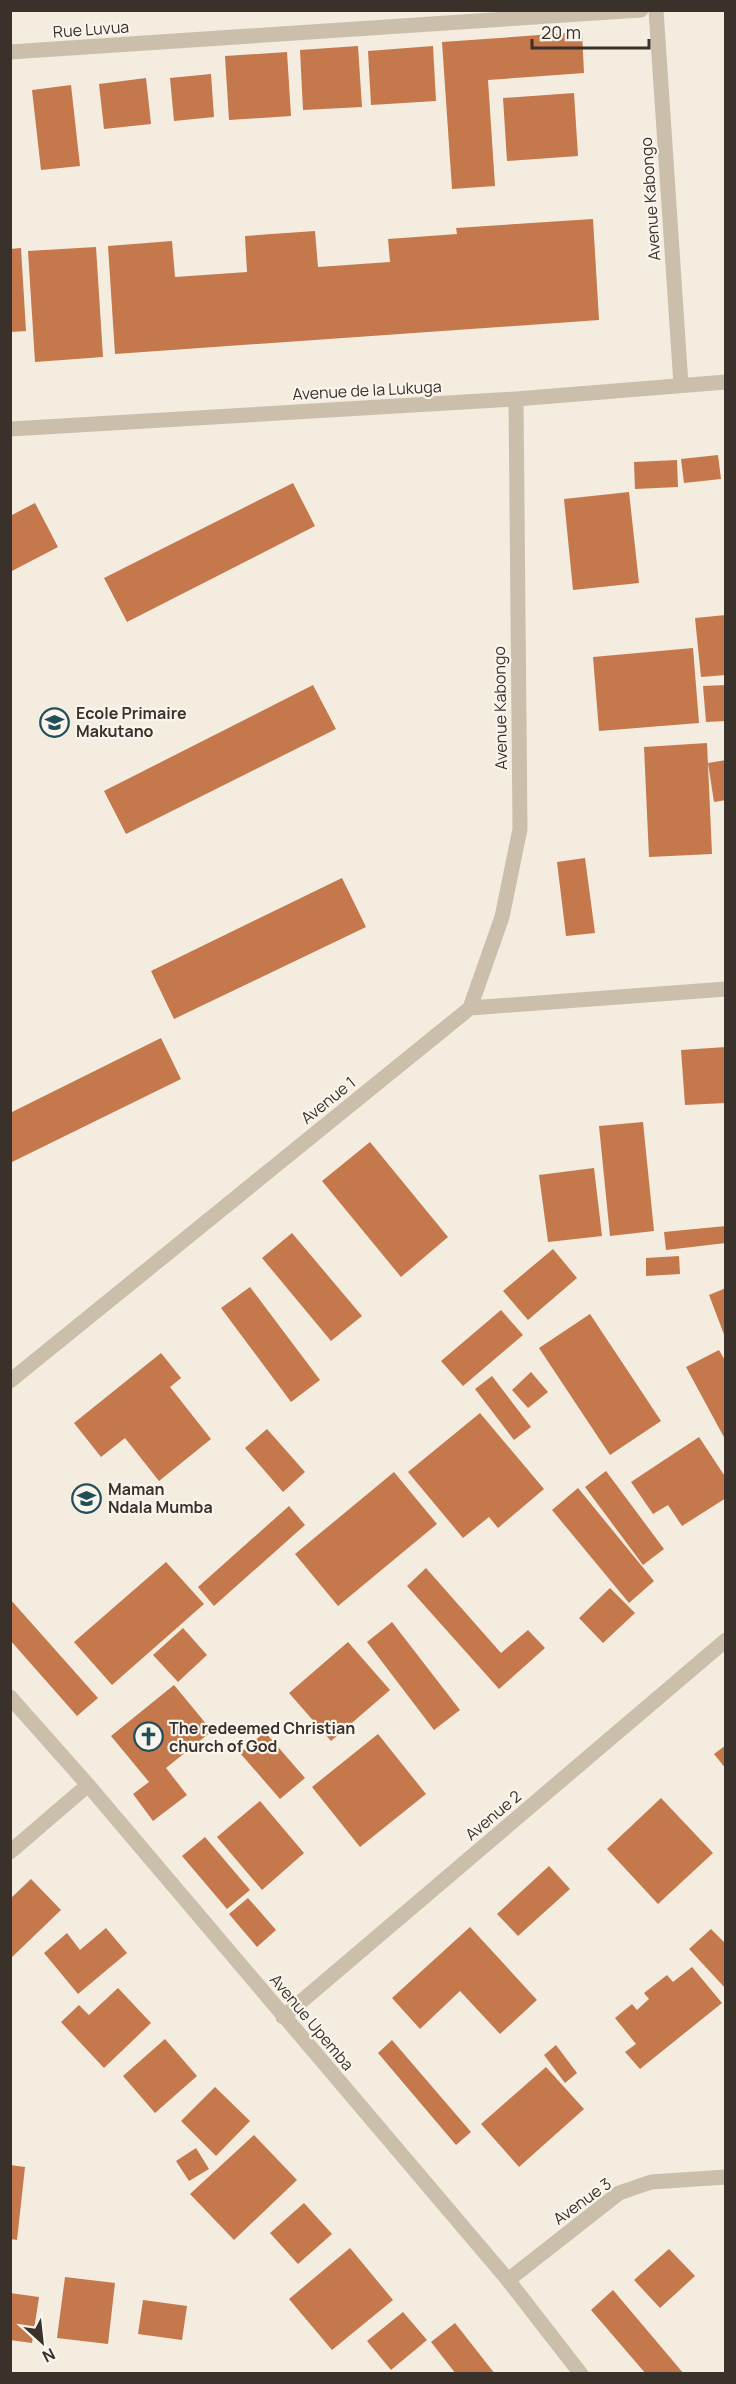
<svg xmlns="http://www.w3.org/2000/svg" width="736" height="2384" font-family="Manrope,sans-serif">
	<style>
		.building { fill: #c4784c }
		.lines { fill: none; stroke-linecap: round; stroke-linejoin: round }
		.minor { stroke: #cbbeab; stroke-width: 15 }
		.tertiary { stroke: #cbbeab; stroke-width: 15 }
		.labels { text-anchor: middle; stroke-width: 4.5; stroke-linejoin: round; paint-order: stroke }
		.street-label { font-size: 16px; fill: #39312a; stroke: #faf5ec }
		.poi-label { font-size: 16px; font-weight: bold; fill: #39312a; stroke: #faf5ec; text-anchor: start }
	</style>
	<rect width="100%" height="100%" fill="#f3ecdf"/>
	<path class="building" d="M582,32L584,73L488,80L495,186L452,189L442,42Z
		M358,46L362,107L303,110L300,50Z
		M433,46L436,101L371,105L368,51Z
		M287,52L291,116L229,120L225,56Z
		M211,74L214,117L174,121L170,78Z
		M146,78L151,124L104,129L99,84Z
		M71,85L80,166L41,170L32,90Z
		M574,93L578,156L507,161L503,98Z
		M593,219L599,320L115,354L108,246L172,241L175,277L247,272L245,236L315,231L318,267L390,262L388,239L457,234L456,228Z
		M96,247L103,357L35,362L28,251Z
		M21,248L26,331L10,332V249Z
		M718,455L721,479L684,483L681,459Z
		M677,460L678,487L635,489L634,462Z
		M293,483L315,526L127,622L104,578Z
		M629,492L639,583L573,590L564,499Z
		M35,503L58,547L10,572V516Z
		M726,615V675L701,677L695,618Z
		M693,648L699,723L599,731L593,657Z
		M313,685L336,729L126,834L104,791Z
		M726,685V721L706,722L703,686Z
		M707,743L712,854L649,857L644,747Z
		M726,760V800L714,802L708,763Z
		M585,858L595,933L566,936L557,862Z
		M342,878L366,927L174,1019L151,971Z
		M161,1038L181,1079L10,1163V1113Z
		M726,1047V1103L685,1105L681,1050Z
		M643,1122L654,1231L610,1236L599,1126Z
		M370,1142L448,1237L401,1277L322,1181Z
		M594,1168L602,1236L548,1242L539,1175Z
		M726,1226V1243L666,1250L664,1232Z
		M292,1233L362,1316L331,1341L262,1258Z
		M553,1249L577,1278L528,1320L503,1291Z
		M679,1256L680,1274L646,1276V1258Z
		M250,1287L320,1380L291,1402L221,1308Z
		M726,1288V1337H725L709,1295Z
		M501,1310L523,1335L463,1386L441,1361Z
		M590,1314L661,1421L610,1455L539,1348Z
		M719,1350L726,1362V1441L686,1367Z
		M161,1353L181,1378L170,1387L211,1439L159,1481L125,1438L101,1457L74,1423Z
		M531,1372L548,1392L528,1408L512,1390Z
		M492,1376L531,1427L514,1440L475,1389Z
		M480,1413L544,1489L498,1528L489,1517L463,1538L408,1472Z
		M267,1429L305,1472L283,1492L245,1448Z
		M699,1437L726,1478V1498L682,1526L668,1505L653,1514L631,1482Z
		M606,1471L664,1549L643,1565L585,1487Z
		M394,1472L437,1524L338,1606L295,1554Z
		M578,1488L654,1581L629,1603L552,1510Z
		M289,1506L305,1525L214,1606L198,1587Z
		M166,1562L204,1604L112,1685L74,1642Z
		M426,1568L501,1653L528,1630L545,1648L499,1689L407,1586Z
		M610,1588L635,1613L603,1643L579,1618Z
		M10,1599L98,1698L77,1716L10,1640Z
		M392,1622L460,1710L434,1730L367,1642Z
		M183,1628L207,1655L178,1682L153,1655Z
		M348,1642L390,1690L331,1741L289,1693Z
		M174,1685L212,1731L166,1768L187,1795L153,1821L133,1794L149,1782L111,1736Z
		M265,1732L305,1778L280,1799L240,1753Z
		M378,1734L426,1794L360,1847L312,1787Z
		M726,1745V1769L714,1754Z
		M661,1798L713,1853L658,1904L607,1849Z
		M260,1801L304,1853L262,1890L217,1837Z
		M205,1837L250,1890L227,1909L182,1856Z
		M549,1866L570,1889L518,1936L497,1914Z
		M31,1879L61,1910L10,1959V1899Z
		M248,1898L276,1930L257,1947L229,1914Z
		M470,1927L537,2000L500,2034L460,1991L420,2029L392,1998Z
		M106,1928L127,1953L78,1994L44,1953L67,1933L80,1950Z
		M711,1929L726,1944V1989L689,1949Z
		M692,1967L722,2003L640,2069L625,2052L636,2044L615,2018L632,2004L637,2010L649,1999L644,1993L667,1975L673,1982Z
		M118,1988L151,2023L104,2068L61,2022L79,2005L89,2015Z
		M165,2039L197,2076L155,2113L123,2076Z
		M392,2040L471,2132L456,2145L378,2053Z
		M556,2045L577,2073L565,2083L544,2055Z
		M546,2067L584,2109L519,2167L481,2124Z
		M215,2087L250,2121L216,2156L181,2121Z
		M254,2135L297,2180L234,2240L190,2194Z
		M196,2148L209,2169L189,2181L176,2161Z
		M10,2165L25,2167L17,2240L10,2239Z
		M304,2203L332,2234L298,2264L270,2233Z
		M350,2248L393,2300L332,2350L289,2299Z
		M669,2249L695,2276L660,2308L634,2280Z
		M65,2277L115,2283L108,2344L57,2338Z
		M613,2290L684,2374H646L591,2310Z
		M10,2293L39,2297L32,2343L10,2340Z
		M143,2300L187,2306L182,2340L138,2334Z
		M403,2312L427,2340L391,2370L367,2341Z
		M455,2323L495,2374H456L431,2342Z"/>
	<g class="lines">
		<path class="minor" d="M656,10L681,385
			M10,52L641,10
			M10,429L516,399L726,382
			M470,1008L502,917L520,829L516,399
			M10,1381L470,1008L726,989
			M10,1852L88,1785
			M283,2017L726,1640
			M508,2280L619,2193L651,2182L726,2177"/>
		<path class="tertiary" d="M10,1697L88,1785L508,2280L581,2374"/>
	</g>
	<defs>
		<symbol id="school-ring" viewBox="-11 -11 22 22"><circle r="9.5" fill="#faf5ec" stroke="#204f5a" stroke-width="1.5"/><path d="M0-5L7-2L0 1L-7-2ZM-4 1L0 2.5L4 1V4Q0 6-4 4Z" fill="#204f5a"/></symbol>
		<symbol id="church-ring" viewBox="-11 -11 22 22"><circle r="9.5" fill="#faf5ec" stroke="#204f5a" stroke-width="1.5"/><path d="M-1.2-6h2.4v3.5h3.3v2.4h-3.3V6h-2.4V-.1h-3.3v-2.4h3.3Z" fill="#204f5a"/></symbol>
	</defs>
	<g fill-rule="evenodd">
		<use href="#school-ring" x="38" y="706" width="33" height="33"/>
		<use href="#school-ring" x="70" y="1482" width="33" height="33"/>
		<use href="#church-ring" x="132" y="1720" width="33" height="33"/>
	</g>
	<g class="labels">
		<g class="street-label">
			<text transform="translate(91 29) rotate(-4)" y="6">Rue Luvua</text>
			<text transform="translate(650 199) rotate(-94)" y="6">Avenue Kabongo</text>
			<text transform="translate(367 390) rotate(-3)" y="6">Avenue de la Lukuga</text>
			<text transform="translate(500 708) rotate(-91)" y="6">Avenue Kabongo</text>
			<text transform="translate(328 1100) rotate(-39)" y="6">Avenue 1</text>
			<text transform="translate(493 1815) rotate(-40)" y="6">Avenue 2</text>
			<text transform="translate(312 2022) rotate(50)" y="6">Avenue Upemba</text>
			<text transform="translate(582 2201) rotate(-36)" y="6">Avenue 3</text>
		</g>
		<g class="poi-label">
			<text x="76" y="719">Ecole Primaire<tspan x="76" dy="18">Makutano</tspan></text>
			<text x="108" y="1495">Maman<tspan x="108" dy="18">Ndala Mumba</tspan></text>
			<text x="169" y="1734">The redeemed Christian<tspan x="169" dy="18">church of God</tspan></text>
		</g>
	</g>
	<rect width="736" height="2384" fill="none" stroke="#39312a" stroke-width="24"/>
	<g transform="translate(42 2342) rotate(153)" stroke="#faf5ec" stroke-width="4.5" paint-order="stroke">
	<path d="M0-4.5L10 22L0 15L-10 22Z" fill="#39312a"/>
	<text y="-9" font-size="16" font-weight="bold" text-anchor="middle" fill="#39312a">N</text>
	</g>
	<path d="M532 39v9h117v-9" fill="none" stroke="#39312a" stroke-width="3"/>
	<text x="541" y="39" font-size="18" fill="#39312a" stroke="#faf5ec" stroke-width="4.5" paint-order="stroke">20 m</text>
</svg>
